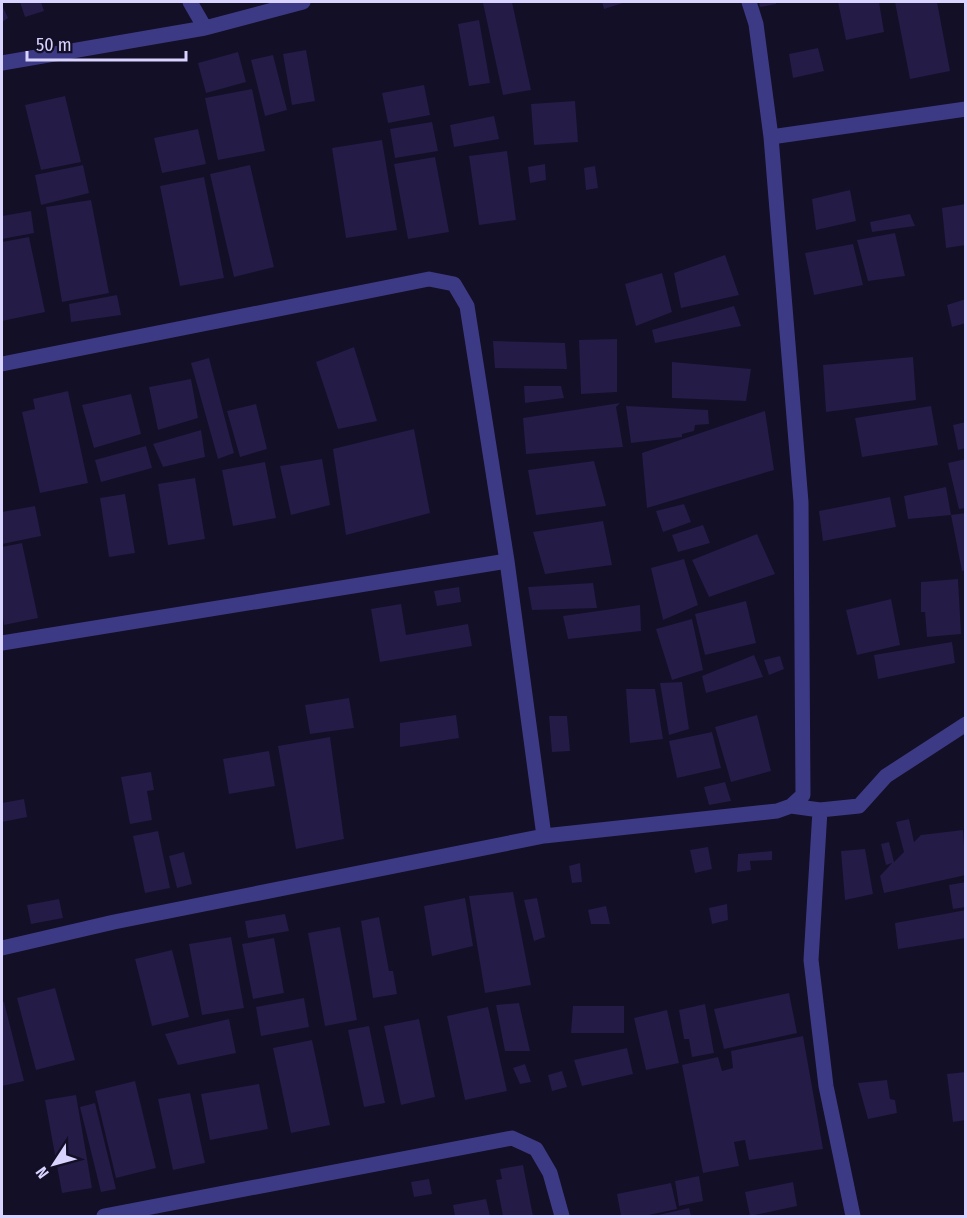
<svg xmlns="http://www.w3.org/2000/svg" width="967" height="1218" font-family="'Fira Sans Condensed',sans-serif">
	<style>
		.building { fill: #241b47 }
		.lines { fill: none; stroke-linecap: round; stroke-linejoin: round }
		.minor { stroke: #3d3a85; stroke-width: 15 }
	</style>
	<rect width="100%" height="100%" fill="#130f26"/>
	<path class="building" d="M20,2H41L44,11L25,17Z
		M490,2H512L531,90L503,95L483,3Z
		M602,2H626L604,9Z
		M759,2H776V4L760,7Z
		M838,2H879L884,32L846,40Z
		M895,2H937L950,71L910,79Z
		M2,5L8,18L2,22Z
		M479,20L490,83L469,86L458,24Z
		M818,48L824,71L793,78L789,54Z
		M306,50L315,101L292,105L283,54Z
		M238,52L246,82L206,93L198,63Z
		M273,55L287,110L265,116L251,60Z
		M424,85L430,115L388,123L382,93Z
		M252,89L265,151L218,160L205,98Z
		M65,96L81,162L41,170L25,105Z
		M575,101L578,142L534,145L531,104Z
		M494,116L499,139L454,147L450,125Z
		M432,122L438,151L395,158L390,129Z
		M198,129L206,164L162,173L154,138Z
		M382,140L397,230L346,238L332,148Z
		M507,151L516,220L479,225L469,156Z
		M435,157L449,232L408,239L394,164Z
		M545,164L546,180L530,183L528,167Z
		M83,165L89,193L41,205L35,175Z
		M250,165L274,267L234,277L210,174Z
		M595,166L598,188L586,190L584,168Z
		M204,177L224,278L180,286L160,186Z
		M850,190L856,221L816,230L812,199Z
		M91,200L109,293L62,302L46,207Z
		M966,204V245L946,248L942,208Z
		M31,211L34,233L2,239V216Z
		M910,214L915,226L872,232L870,222Z
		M895,233L905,276L868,281L857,240Z
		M29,237L45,312L2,321V242Z
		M853,244L863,285L814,295L805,253Z
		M725,255L739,295L681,308L674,273Z
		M662,273L672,312L636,326L625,284Z
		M117,295L121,315L71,322L69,304Z
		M966,299V323L952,327L947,305Z
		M734,306L741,326L655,343L652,330Z
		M617,339V392L581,394L579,340Z
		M493,341L565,343L567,369L495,368Z
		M354,347L377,421L338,429L316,362Z
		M913,357L916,400L826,412L823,365Z
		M209,358L234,453L218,459L191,363Z
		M672,362L751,369L746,401L672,398Z
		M191,379L198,418L158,430L149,387Z
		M524,386H561L564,398L525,403Z
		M68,391L88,483L40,493L22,412L35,409L33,399Z
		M131,394L141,434L94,448L82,405Z
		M620,403L616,407L623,447L526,454L523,418Z
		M256,404L267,449L240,457L227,411Z
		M626,406L708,410L709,424L695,425L694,431L682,434V437L631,443Z
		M931,406L938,445L862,457L855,418Z
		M765,411L774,470L647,508L642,453Z
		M966,422V448L958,450L953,425Z
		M414,429L430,513L346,535L333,449Z
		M201,430L205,457L163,467L153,444Z
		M146,446L152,468L101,482L95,460Z
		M322,459L330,505L291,515L280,466Z
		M966,459V508L959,509L948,463Z
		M594,461L606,506L536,515L528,470Z
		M265,462L276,518L233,526L222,470Z
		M195,478L205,539L168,545L158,484Z
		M946,487L951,515L966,513V570L962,571L951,515L908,519L904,496Z
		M125,494L135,553L109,557L100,498Z
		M890,497L896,527L823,541L819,511Z
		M684,504L691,522L663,532L656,511Z
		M35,506L41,536L2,544V512Z
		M603,521L612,565L545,574L533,532Z
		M703,525L710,543L678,552L672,535Z
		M757,534L775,574L709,597L692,560Z
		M22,543L38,618L4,625L2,612V547Z
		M684,559L698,605L663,620L651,568Z
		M958,579L961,634L927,637L925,612H921V582Z
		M593,583L597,608L532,610L528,587Z
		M459,587L461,602L437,606L434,591Z
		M891,599L900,645L857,655L846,610Z
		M746,601L756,643L705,655L695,614Z
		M401,604L406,635L468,624L472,646L380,662L371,609Z
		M640,605L641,631L568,639L563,616Z
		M692,619L703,670L672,680L656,629Z
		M952,642L955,663L878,679L874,655Z
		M754,655L763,677L706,693L702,676Z
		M780,656L784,669L769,675L764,660Z
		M682,682L689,729L669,735L660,683Z
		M626,689H655L663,739L630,743Z
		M349,698L354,728L310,734L305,705Z
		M456,715L459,738L400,747V723Z
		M757,715L771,771L731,782L715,727Z
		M549,716H567L570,751L552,752Z
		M712,732L721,768L677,778L669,741Z
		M330,737L344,839L296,849L278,746Z
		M269,751L275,786L229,794L223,759Z
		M151,772L154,790L147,791L152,820L130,824L121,777Z
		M725,782L731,801L709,805L704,787Z
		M24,799L27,817L2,822V803Z
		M909,819L914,842L921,835L963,830L966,875L884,893L880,876L892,863L886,865L881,844L889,842L894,862L904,852L896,822Z
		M158,831L170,888L145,893L133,836Z
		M708,847L712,869L695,873L690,850Z
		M865,849L873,894L845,900L841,851Z
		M772,851V860L750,861L751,870L737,872L738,854Z
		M184,852L192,884L177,888L169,856Z
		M580,863L582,882L572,883L569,866Z
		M966,882V907L953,909L949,885Z
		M513,892L531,985L485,993L469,896Z
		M465,898L473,946L432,956L424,906Z
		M537,898L545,937L534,941L524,900Z
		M59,899L63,918L31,924L27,905Z
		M727,904L728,920L712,924L709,908Z
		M606,906L610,924H591L588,910Z
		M966,910V938L898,949L895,923Z
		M285,914L289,931L248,938L245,921Z
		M379,917L389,971H393L397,994L373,998L361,921Z
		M340,927L357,1020L325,1026L308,933Z
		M231,937L244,1008L202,1015L189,944Z
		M274,938L284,993L253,999L242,944Z
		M172,950L189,1017L152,1026L135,959Z
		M55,988L75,1060L36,1070L17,998Z
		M789,993L797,1033L724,1049L714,1009Z
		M304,998L309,1027L261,1036L256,1007Z
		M2,1002H4L24,1081L2,1086Z
		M519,1003L530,1051H505L496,1005Z
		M705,1004L714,1053L692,1057L689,1039H684L679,1010Z
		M573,1006H624V1033H571Z
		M488,1007L507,1091L465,1100L447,1016Z
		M667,1010L679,1063L646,1070L634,1018Z
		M229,1019L236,1053L178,1065L165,1034Z
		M419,1019L435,1097L401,1105L384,1026Z
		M369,1026L385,1103L364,1107L348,1030Z
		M803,1036L823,1149L749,1160L745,1140L734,1142L739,1166L703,1173L682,1065L718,1057L722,1071L733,1068L731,1051Z
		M312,1040L330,1125L291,1133L273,1048Z
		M627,1048L633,1074L582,1086L574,1060Z
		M525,1064L531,1082L520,1084L513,1068Z
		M562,1071L567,1087L552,1091L548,1075Z
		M966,1072V1120L953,1122L947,1074Z
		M887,1080L890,1099L895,1100L897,1113L868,1119L858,1083Z
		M135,1081L156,1168L116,1178L95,1091Z
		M259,1084L268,1129L210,1140L201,1094Z
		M190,1093L205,1163L173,1170L158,1099Z
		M76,1095L92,1188L62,1193L45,1100Z
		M95,1103L116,1189L101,1192L80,1107Z
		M523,1165L533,1216H503L496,1180L502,1179L500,1169Z
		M699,1176L703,1201L679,1206L675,1181Z
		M429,1179L432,1194L414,1197L411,1182Z
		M793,1182L797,1206L750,1216L745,1192Z
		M671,1183L677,1209L644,1216H621L617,1194Z
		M486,1199L490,1216H455L453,1205Z
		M689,1208L691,1216H654Z"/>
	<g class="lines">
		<path class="minor" d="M190,2L205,28
			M749,2L756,24L771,137L801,502L803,795L791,806L820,810L811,960L826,1086L853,1216
			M2,63L205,28L303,2
			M771,137L966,109
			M2,364L429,279L454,284L467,306L507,561L544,836
			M2,643L507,561
			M820,810L859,806L886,776L966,724
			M2,948L114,922L544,836L777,811L791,806
			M104,1216L512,1138L536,1149L550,1173L562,1216"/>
	</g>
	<rect width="967" height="1218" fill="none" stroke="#d9d4ff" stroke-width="6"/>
	<g transform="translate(54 1164) rotate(234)" stroke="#130f26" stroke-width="4.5" paint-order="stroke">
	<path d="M0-4.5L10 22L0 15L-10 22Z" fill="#d9d4ff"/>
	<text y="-9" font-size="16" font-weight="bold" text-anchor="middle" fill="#d9d4ff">N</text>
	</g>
	<path d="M27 51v9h159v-9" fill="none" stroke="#d9d4ff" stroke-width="3"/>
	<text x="36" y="51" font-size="18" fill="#d9d4ff" stroke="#130f26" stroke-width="4.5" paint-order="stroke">50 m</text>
</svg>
